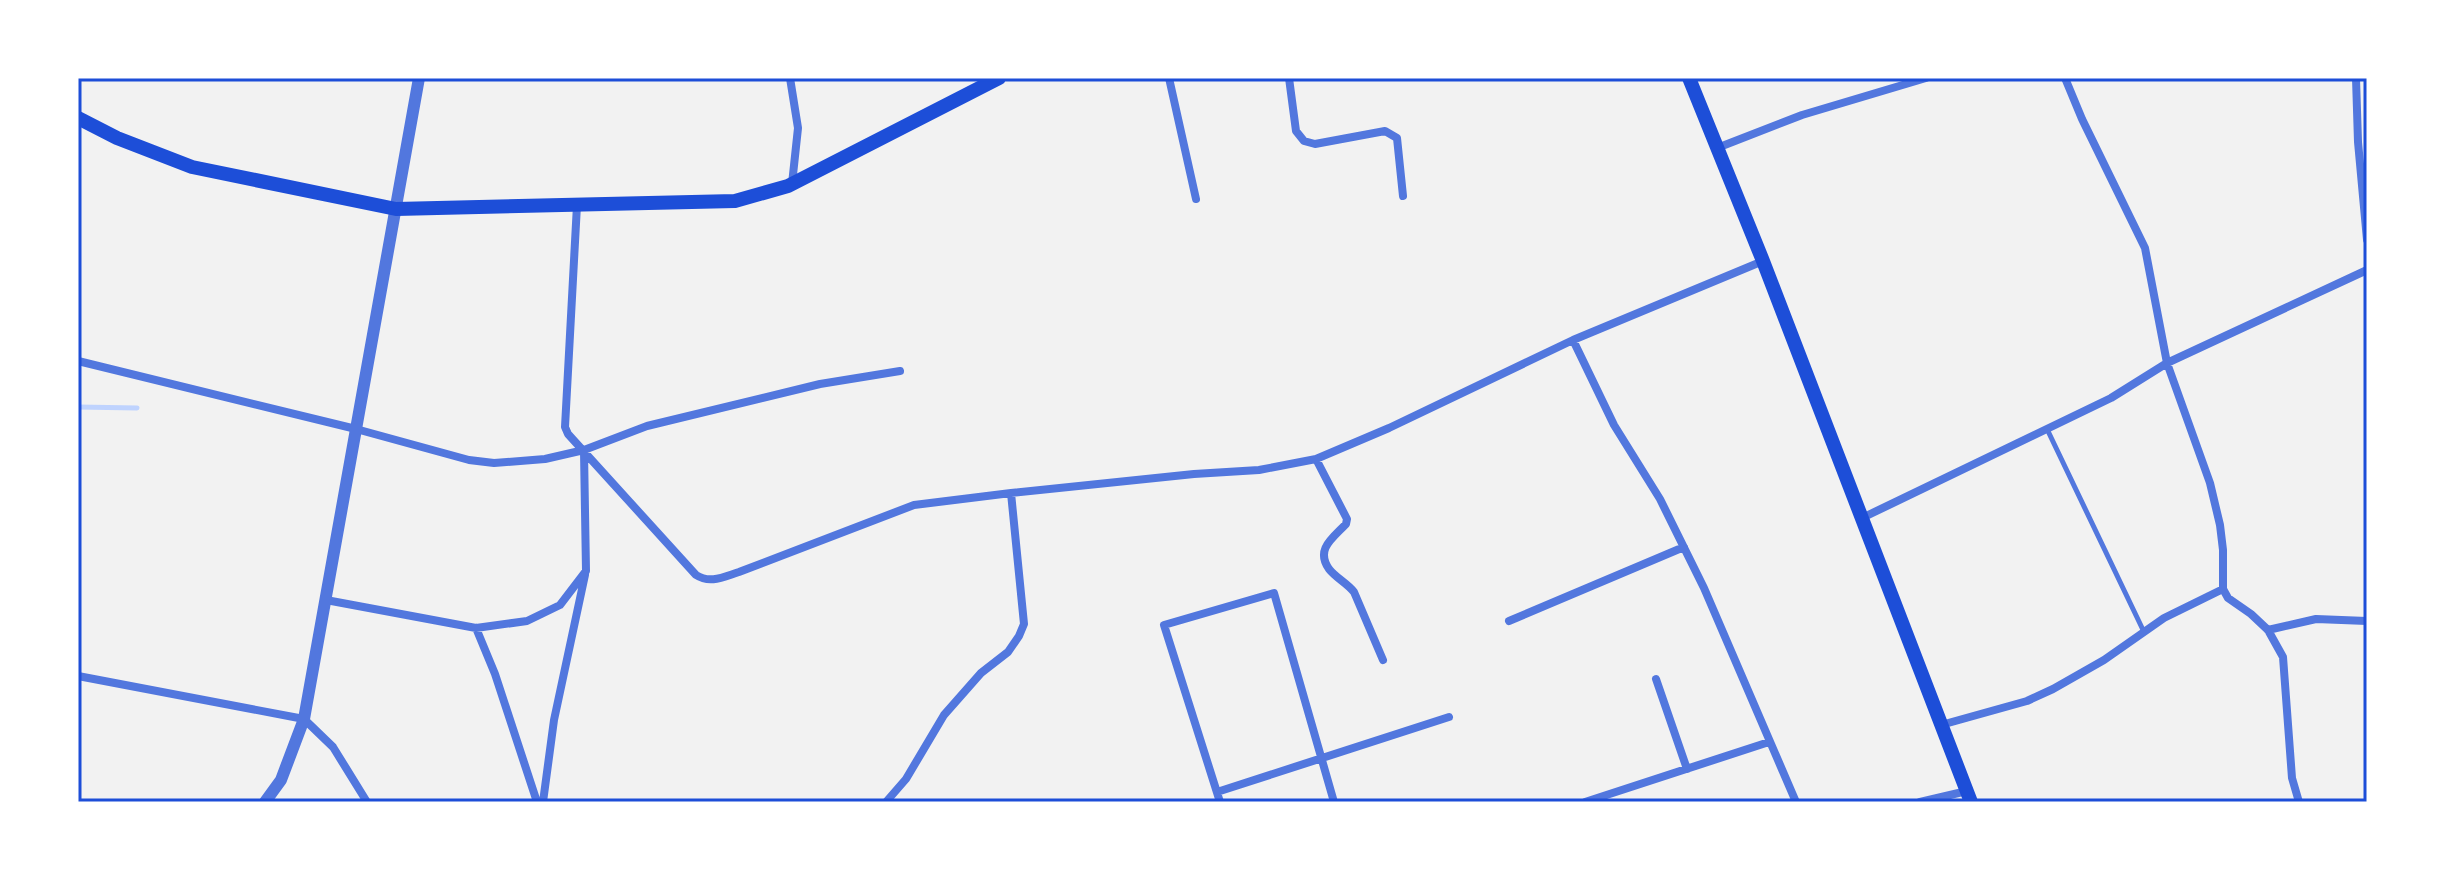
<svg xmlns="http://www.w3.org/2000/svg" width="2445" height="880" font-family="'Source Sans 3',sans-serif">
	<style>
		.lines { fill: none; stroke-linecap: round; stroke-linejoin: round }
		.stream { stroke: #bfd3fe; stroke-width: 5 }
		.service { stroke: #5277de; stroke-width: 5 }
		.minor { stroke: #5277de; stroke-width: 8 }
		.tertiary { stroke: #5277de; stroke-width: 12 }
		.secondary { stroke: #1d4ed8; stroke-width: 14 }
		.primary { stroke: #1d4ed8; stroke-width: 14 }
		.neatline { fill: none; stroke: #1d4ed8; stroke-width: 3 }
	</style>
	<rect width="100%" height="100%" fill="#f2f2f2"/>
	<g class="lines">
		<path class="stream" d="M78,407L137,408"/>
		<path class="service" d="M2047,429L2144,632"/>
		<path class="minor" d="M790,78L798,128L792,184
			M1169,78L1196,199
			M1289,78L1296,131L1304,141L1315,144L1385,131L1397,138L1403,196
			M2065,78L2082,119L2145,248L2167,363L2210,483L2220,525L2223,550V589L2228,598L2251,614L2268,630L2283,657L2292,778L2299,802
			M2356,78L2358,142L2367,240
			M1717,148L1802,115L1926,78
			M577,205L565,427L568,434L696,575C710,584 723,577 739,572L914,505L1011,493
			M1573,340L1614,425L1660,499L1704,588L1796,802
			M78,361L356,429L469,460L494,463L545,459L584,450L647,426L820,384L900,371
			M1316,459L1347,519L1346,524C1333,538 1315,549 1329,569C1336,578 1347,583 1354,592L1383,660
			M1862,518L2111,398L2167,363L2367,270
			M326,600L476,628L527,621L560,605L586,571L584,451
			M1509,621L1684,547
			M476,628L495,674L537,802
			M2268,630L2316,619L2367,621
			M78,676L304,719L333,747L367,802
			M1656,679L1687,769
			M1941,725L2027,701L2053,689L2104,660L2164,618L2223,589
			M1217,792L1449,717
			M543,802L554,720L585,575
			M886,802L906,779L944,715L981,673L1008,652L1019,636L1024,624L1011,493L1194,474L1259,470L1316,459L1389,428L1573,340L1763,261
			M1220,802L1164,625L1274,593L1334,802
			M1585,802L1769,742
			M1920,802L1967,791"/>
		<path class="tertiary" d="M265,802L281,780L304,719L419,78"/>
		<path class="secondary" d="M78,118L117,138L192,167L396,209L735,201L788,186L999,78"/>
		<path class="primary" d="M1689,78L1763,261L1971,802"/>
	</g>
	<rect width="2445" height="880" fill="none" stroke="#ffffff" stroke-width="160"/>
	<rect x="80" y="80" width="2285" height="720" class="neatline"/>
</svg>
